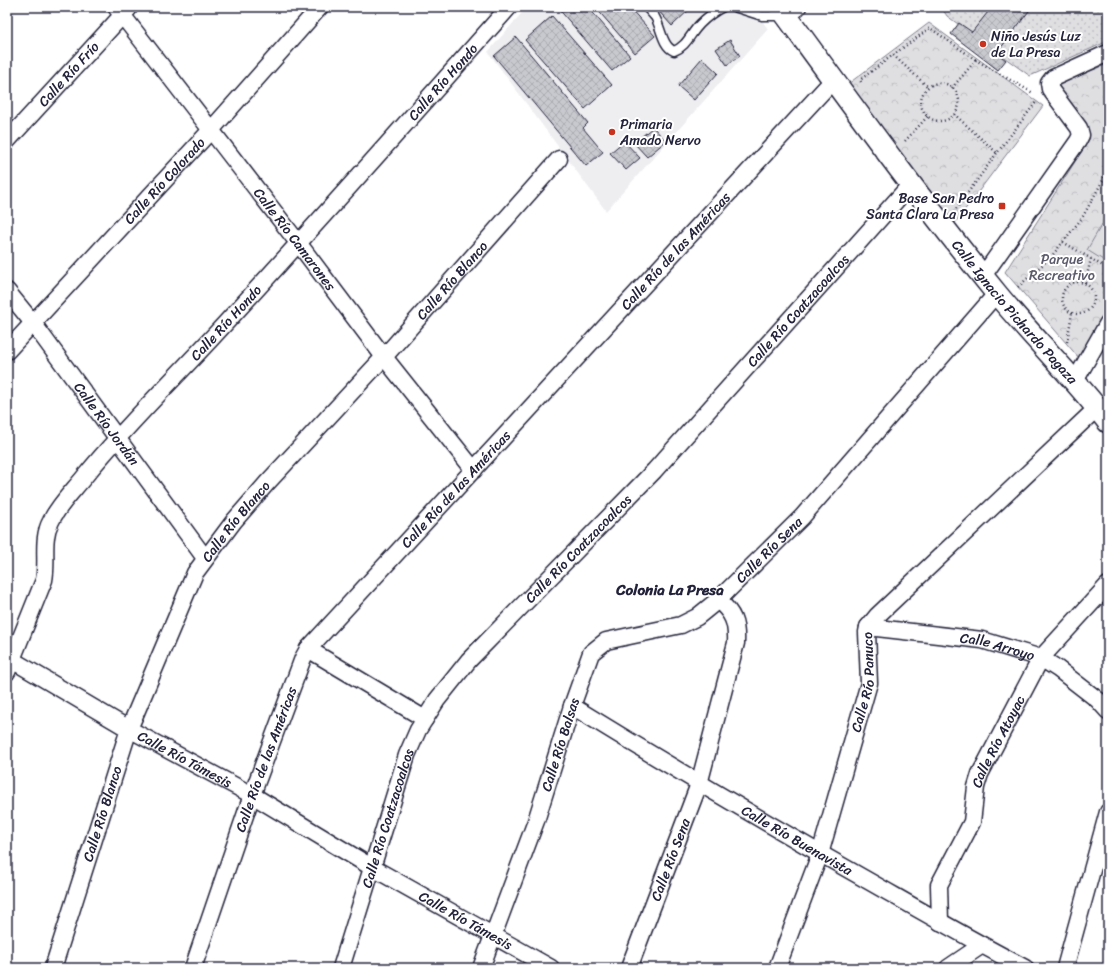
<svg xmlns="http://www.w3.org/2000/svg" width="1115" height="975" font-family="Sriracha,sans-serif">
	<style>
		.built { fill: #eeeef1 }
		.grass { fill: url(#grass-dots); stroke: #80808e }
		.forest { fill: url(#forest-crowns); stroke: #80808e }
		.pitch { fill: #dfdfe2; stroke: #80808e }
		.building { fill: url(#building-cross-hatch); stroke: #22223b }
		.lines { fill: none; stroke-linecap: round; stroke-linejoin: round }
		.service-casing { stroke: #22223b; stroke-width: 11 }
		.minor-casing { stroke: #22223b; stroke-width: 19 }
		.tertiary-casing { stroke: #22223b; stroke-width: 24 }
		.path { stroke: #22223b; stroke-width: 2.5; stroke-dasharray: 1 3; stroke-linecap: butt }
		.service { stroke: #fff; stroke-width: 8 }
		.minor { stroke: #fff; stroke-width: 16 }
		.tertiary { stroke: #fff; stroke-width: 21 }
		.poi-dot { fill: #c8321e; stroke: #fff; stroke-width: 1.5 }
		.labels { text-anchor: middle; stroke-width: 4; stroke-linejoin: round; paint-order: stroke }
		.poi-label { font-size: 14px; fill: #22223b; stroke: #fff; text-anchor: start }
		.street-label { font-size: 14px; fill: #22223b; stroke: #fff }
		.park-label { font-size: 14px; fill: #5b5b6d; stroke: #fff }
		.neighbourhood-label { font-size: 15px; font-weight: bold; fill: #22223b; stroke: #fff }
	</style>
	<defs>
		<pattern id="grass-dots" width="8" height="8" patternUnits="userSpaceOnUse"><rect width="8" height="8" fill="#dfdfe2"/><path d="M2 2h.1M6 6h.1" fill="none" stroke="#bfbfc3" stroke-width="1.8" stroke-linecap="round"/></pattern>
		<pattern id="forest-crowns" width="20" height="18" patternUnits="userSpaceOnUse"><rect width="20" height="18" fill="#dfdfe2"/><path d="M2 6a3 3 0 1 1 6 0M12 15a3 3 0 1 1 6 0" fill="none" stroke="#bfbfc3"/></pattern>
		<pattern id="building-cross-hatch" width="8" height="8" patternUnits="userSpaceOnUse"><rect width="8" height="8" fill="#c8c8cf"/><path d="M0 0l8 8M0 8l8-8" fill="none" stroke="#acacb3"/></pattern>
	</defs>
	<rect width="100%" height="100%" fill="#fff"/>
	<filter id="ink" filterUnits="userSpaceOnUse"><feTurbulence type="fractalNoise" baseFrequency=".025" numOctaves="2"/><feDisplacementMap in="SourceGraphic" scale="8" xChannelSelector="R" yChannelSelector="G"/><feConvolveMatrix kernelMatrix="1 2 1 2 8 2 1 2 1" color-interpolation-filters="sRGB"/></filter>
	<g filter="url(#ink)">
		<path class="built" d="M527,7H752L768,29L606,211L488,52Z"/>
		<path class="grass" d="M941,7H1108V41L1030,76L947,16Z"/>
		<path class="forest" d="M929,23L1043,106L954,224L848,84Z
			M1108,64V308L1079,358L1005,272L1090,138L1052,86Z"/>
		<path class="pitch" d="M1108,214V263L1087,250Z"/>
		<path class="building" d="M557,7H588L630,56L612,71Z
			M595,7H629L655,36L635,53Z
			M658,7H692L672,26L656,8Z
			M992,7H1032L997,53L1006,60L998,70L951,34L959,23L972,32Z
			M552,16L612,85L585,109L525,40Z
			M516,37L588,123L583,128L603,152L586,166L494,56Z
			M730,40L740,56L727,65L716,49Z
			M702,58L718,73L694,100L678,86Z
			M653,127L666,141L647,157L634,143Z
			M624,141L640,158L626,170L610,153Z"/>
		<g class="lines">
			<defs>
				<path id="service" d="M646,7C649,10 652,14 655,17C661,27 662,46 674,51C687,46 690,34 700,24C706,18 715,11 723,7
					M734,7L762,16H784"/>
				<g id="minor">
					<path id="s1" d="M116,7L299,244L384,357L474,470"/>
					<path d="M786,15L798,7"/>
					<path id="s2" d="M7,141L129,8"/>
					<path d="M983,276L1078,141L1081,135L1079,128L1050,89L1049,83L1053,78L1108,53"/>
					<path id="s3" d="M7,291L33,323L205,558"/>
					<path id="s4" d="M7,351L211,130L320,7"/>
					<path d="M1075,381L1108,323"/>
					<path id="s5" d="M868,627L982,640L1041,658L1058,669L1098,700L1108,711"/>
					<path d="M308,649L425,719"/>
					<path id="s6" d="M7,657L129,729L252,795L373,868L551,968"/>
					<path id="s7" d="M7,672L44,580C48,561 41,539 51,521C59,504 74,490 85,476C124,428 168,385 210,340C311,231 410,119 509,7"/>
					<path id="s8" d="M572,706C671,767 771,826 872,883C923,912 973,941 1025,968"/>
					<path id="s9" d="M940,922L939,885L972,822L976,787L980,774L1041,658L1108,585"/>
					<path id="s10" d="M53,968L129,729L195,573L234,521L267,483L384,357L559,159"/>
					<path id="s11" d="M193,968L252,795L303,658L308,649L834,79"/>
					<path id="s12" d="M341,968L407,755L418,730L437,700L469,660L654,471L911,184"/>
					<path id="s13" d="M481,968L536,821L572,706L591,653L606,641L681,625L697,617L718,600L802,517L997,293"/>
					<path id="s14" d="M629,968L699,784L736,643C737,623 733,613 718,600"/>
					<path id="s15" d="M777,968L820,854L869,683L867,632L868,627L877,616L1097,408"/>
					<path d="M948,968L982,945"/>
					<path d="M1065,968L1108,812"/>
				</g>
				<g id="tertiary">
					<path id="s16" d="M780,7C851,104 921,201 997,294C1033,338 1074,377 1108,422"/>
				</g>
			</defs>
			<use href="#service" class="service-casing"/>
			<use href="#minor" class="minor-casing"/>
			<use href="#tertiary" class="tertiary-casing"/>
			<path class="path" d="M893,55L930,28L976,60
				M861,82L860,80L893,55L928,87
				M921 102a19 19 0 1 1 38 0a19 19 0 1 1-38 0Z
				M952,88L976,60L1033,93
				M954,114L997,153L1037,101
				M905,141L928,116
				M956,209L997,153
				M1063,242L1108,269
				M1062 298a16 16 0 1 1 32 0a16 16 0 1 1-32 0Z
				M1085,283L1091,259
				M1018,287L1051,257L1082,218L1108,171
				M1067,342L1072,313"/>
			<use href="#service" class="service"/>
			<use href="#minor" class="minor"/>
			<use href="#tertiary" class="tertiary"/>
		</g>
	</g>
	<g class="poi-dot">
		<circle cx="983" cy="44" r="4"/>
		<circle cx="612" cy="132" r="4"/>
		<rect x="998" y="202" width="8" height="8" rx="2"/>
	</g>
	<g class="labels">
		<g class="poi-label">
			<text x="991" y="41">Niño Jesús Luz<tspan x="991" dy="16">de La Presa</tspan></text>
			<text x="620" y="129">Primaria<tspan x="620" dy="16">Amado Nervo</tspan></text>
			<text x="994" y="203" text-anchor="end">Base San Pedro<tspan x="994" dy="16">Santa Clara La Presa</tspan></text>
		</g>
		<g class="street-label">
			<text dy="5" stroke="none"><textPath href="#s2" startOffset="91">Calle Río Frío</textPath></text>
			<text dy="5" stroke="none"><textPath href="#s7" startOffset="748">Calle Río Hondo</textPath></text>
			<text dy="5" stroke="none"><textPath href="#s4" startOffset="232">Calle Río Colorado</textPath></text>
			<text dy="5" stroke="none"><textPath href="#s1" startOffset="293">Calle Río Camarones</textPath></text>
			<text dy="5" stroke="none"><textPath href="#s11" startOffset="881">Calle Río de las Américas</textPath></text>
			<text dy="5" stroke="none"><textPath href="#s10" startOffset="810">Calle Río Blanco</textPath></text>
			<text dy="5" stroke="none"><textPath href="#s12" startOffset="817">Calle Río Coatzacoalcos</textPath></text>
			<text dy="5" stroke="none"><textPath href="#s16" startOffset="385">Calle Ignacio Pichardo Pagaza</textPath></text>
			<text dy="5" stroke="none"><textPath href="#s7" startOffset="424">Calle Río Hondo</textPath></text>
			<text dy="5" stroke="none"><textPath href="#s3" startOffset="166">Calle Río Jordán</textPath></text>
			<text dy="5" stroke="none"><textPath href="#s11" startOffset="557">Calle Río de las Américas</textPath></text>
			<text dy="5" stroke="none"><textPath href="#s10" startOffset="486">Calle Río Blanco</textPath></text>
			<text dy="5" stroke="none"><textPath href="#s12" startOffset="493">Calle Río Coatzacoalcos</textPath></text>
			<text dy="5" stroke="none"><textPath href="#s13" startOffset="546">Calle Río Sena</textPath></text>
			<text dy="5" stroke="none"><textPath href="#s5" startOffset="131">Calle Arroyo</textPath></text>
			<text dy="5" stroke="none"><textPath href="#s15" startOffset="300">Calle Río Panuco</textPath></text>
			<text dy="5" stroke="none"><textPath href="#s9" startOffset="194">Calle Río Atoyac</textPath></text>
			<text dy="5" stroke="none"><textPath href="#s13" startOffset="237">Calle Río Balsas</textPath></text>
			<text dy="5" stroke="none"><textPath href="#s6" startOffset="205">Calle Río Támesis</textPath></text>
			<text dy="5" stroke="none"><textPath href="#s11" startOffset="221">Calle Río de las Américas</textPath></text>
			<text dy="5" stroke="none"><textPath href="#s10" startOffset="162">Calle Río Blanco</textPath></text>
			<text dy="5" stroke="none"><textPath href="#s12" startOffset="157">Calle Río Coatzacoalcos</textPath></text>
			<text dy="5" stroke="none"><textPath href="#s8" startOffset="262">Calle Río Buenavista</textPath></text>
			<text dy="5" stroke="none"><textPath href="#s14" startOffset="116">Calle Río Sena</textPath></text>
			<text dy="5" stroke="none"><textPath href="#s6" startOffset="529">Calle Río Támesis</textPath></text>
		</g>
		<g class="park-label">
			<text x="1062" y="264">Parque<tspan x="1062" dy="16">Recreativo</tspan></text>
		</g>
		<g class="neighbourhood-label">
			<text x="670" y="595">Colonia La Presa</text>
		</g>
	</g>
	<rect width="1115" height="975" fill="none" stroke="#fff" stroke-width="24"/>
	<rect x="12" y="12" width="1091" height="951" fill="none" stroke="#22223b" stroke-width="1.5" filter="url(#ink)"/>
</svg>
